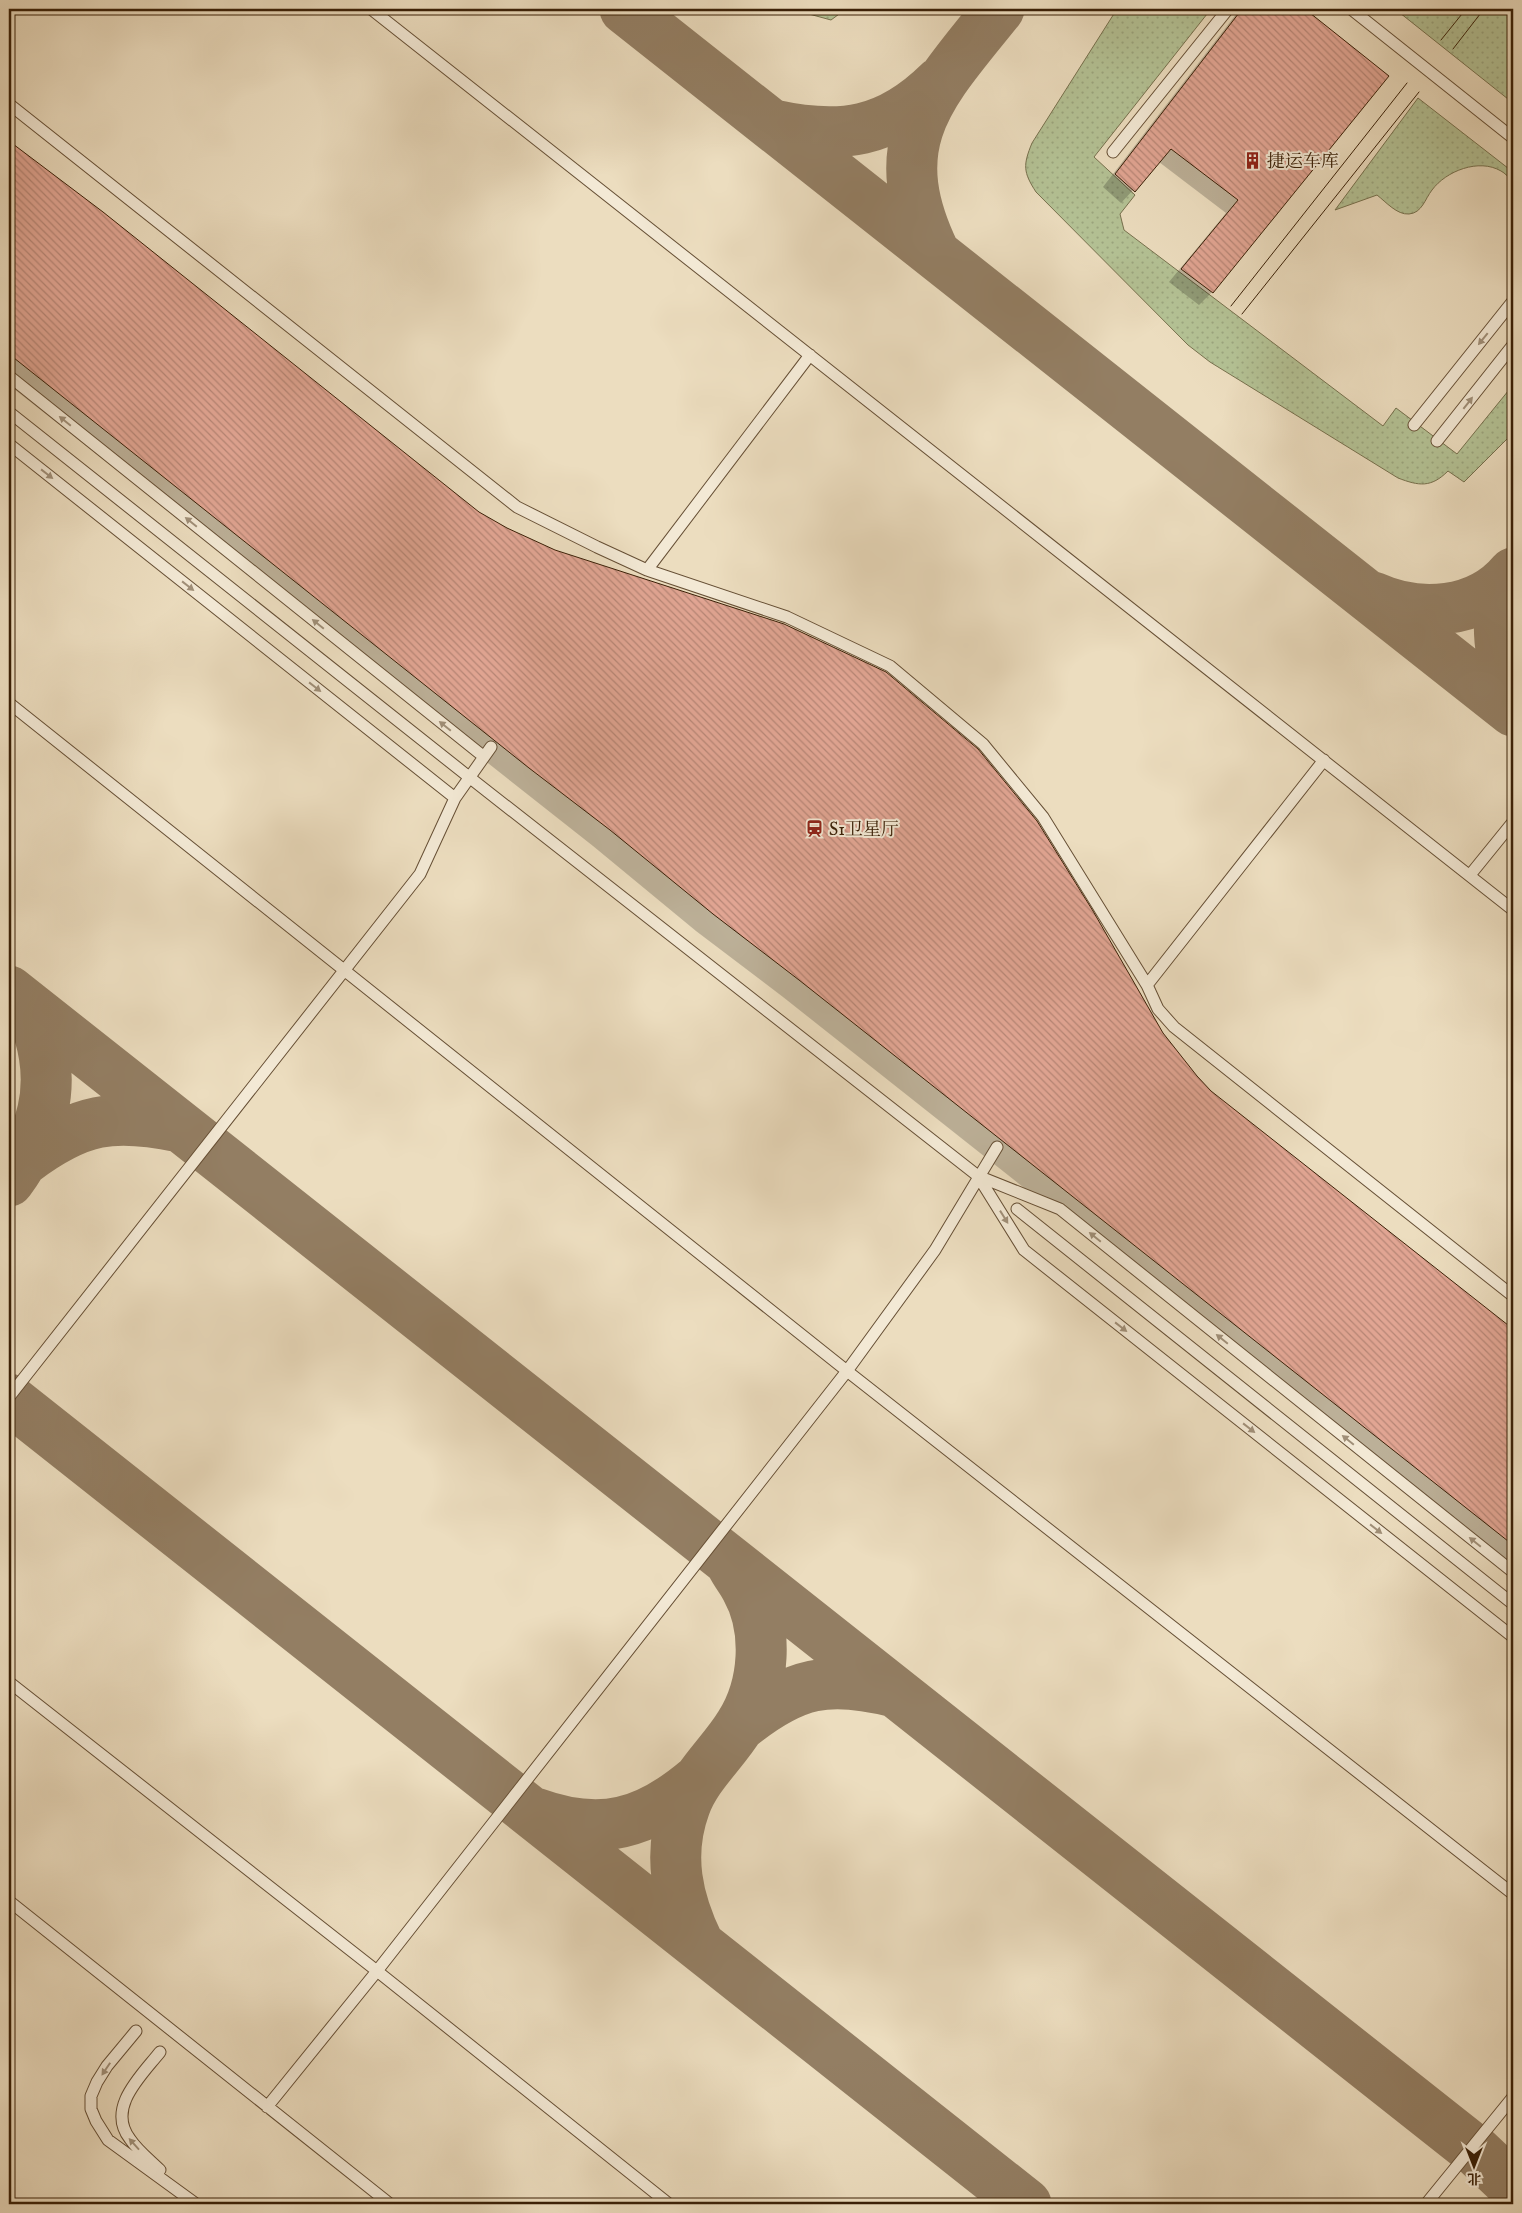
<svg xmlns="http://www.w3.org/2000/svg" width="1522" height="2213" font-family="'IM FELL English','Noto Serif SC',serif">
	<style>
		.grass { fill: url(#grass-dots); stroke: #77714e }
		.shadow { fill: #0003 }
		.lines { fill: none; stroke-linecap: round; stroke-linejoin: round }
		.taxiway { stroke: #937e63; stroke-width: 51 }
		.building { fill: url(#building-back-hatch); stroke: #3a2007 }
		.service-casing { stroke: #664f35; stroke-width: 13 }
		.service { stroke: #f3e9d5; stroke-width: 11 }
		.tram { stroke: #3a2007; stroke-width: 1 }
		.oneway { fill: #a08f78 }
		.labels { text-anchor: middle; stroke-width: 4; stroke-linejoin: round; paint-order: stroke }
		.poi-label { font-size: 18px; fill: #3a2007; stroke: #f3e9d5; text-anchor: start }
	</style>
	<defs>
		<pattern id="grass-dots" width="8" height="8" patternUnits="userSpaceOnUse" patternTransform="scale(1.25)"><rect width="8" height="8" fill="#b4c295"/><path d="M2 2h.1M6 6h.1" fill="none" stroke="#9ca67f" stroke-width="1.8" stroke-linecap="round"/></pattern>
		<pattern id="building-back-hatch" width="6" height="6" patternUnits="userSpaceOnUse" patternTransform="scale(1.25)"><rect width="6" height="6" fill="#e1a593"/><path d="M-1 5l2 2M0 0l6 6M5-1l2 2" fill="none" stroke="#b78676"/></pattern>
	</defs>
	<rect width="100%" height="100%" fill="#ecddbf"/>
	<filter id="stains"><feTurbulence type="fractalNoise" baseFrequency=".004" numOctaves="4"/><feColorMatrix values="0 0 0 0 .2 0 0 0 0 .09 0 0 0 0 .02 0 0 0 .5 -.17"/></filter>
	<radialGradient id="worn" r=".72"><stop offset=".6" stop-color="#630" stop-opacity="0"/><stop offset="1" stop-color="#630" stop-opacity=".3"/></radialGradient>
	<path class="grass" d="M804,9H846L831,20L809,14Z
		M1117,9H1211L1094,157L1135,195L1120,214L1124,230L1383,426L1396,408L1457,454L1513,385V433L1464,482L1448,471C1431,488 1419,486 1398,478L1210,362L1188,345L1036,192C1023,172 1023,165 1032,143Z
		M1395,9H1513V103Z
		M1418,98L1513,172V181C1509,178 1505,173 1501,171C1479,158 1446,171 1432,190C1425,199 1422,213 1409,214C1397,215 1386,202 1377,195L1335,210Z"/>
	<path class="shadow" d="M1240,9H1303L1387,77L1212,292L1199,305L1169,282L1226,213L1159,162L1121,203L1103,187Z
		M9,144L102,213L478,513L1162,1034L1184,1063L1210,1092L1513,1331V1575L783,997L696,931L593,846L9,385Z"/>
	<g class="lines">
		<path class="taxiway" d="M625,9L1513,711
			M773,125C841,140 888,133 939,83
			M935,254C880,141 931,94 999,9
			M1502,586C1497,624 1498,658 1513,694
			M1373,597C1419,618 1479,614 1513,573
			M9,991L1477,2152L1513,2186
			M24,1160C80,1118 113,1113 180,1127
			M9,1181C42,1135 56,1089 39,1033C35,1023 28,1012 23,1003
			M9,1399L1026,2204
			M741,1725C795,1682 828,1675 895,1692
			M535,1813C601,1837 646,1824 698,1780
			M699,1945C677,1900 667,1855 685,1806C696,1775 723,1753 740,1725C765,1686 769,1629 746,1588C742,1580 736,1573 732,1565"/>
	</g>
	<path class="building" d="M1242,9H1305L1389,76L1213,293L1181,269L1238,200L1171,149L1135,192L1115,174Z
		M9,141L103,212L479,512L507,528L555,550L784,624L886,672L978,749L1037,821L1093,911L1163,1033L1197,1076L1211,1091L1513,1329V1545L799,980L713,914L610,830L529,768L9,354Z"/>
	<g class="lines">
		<defs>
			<path id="service" d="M371,9L1513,910
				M1351,9L1513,138
				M9,104L517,507L597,547L647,570L787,617L890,666L983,744L1043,817L1147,985L1158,1009L1174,1027L1513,1296
				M1113,152L1228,9
				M9,376L483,756
				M9,412L469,777L978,1176L1060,1209L1513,1572
				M1414,425L1513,301
				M1437,441L1513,345
				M9,444L455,798
				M647,570L810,355
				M9,703L847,1371L1513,1894
				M1470,875L1513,822
				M1147,985L1324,760
				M978,1176L1024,1250L1513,1637
				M1017,1209L1513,1604
				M9,1397L420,874L455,798L491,747
				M9,1682L377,1971L669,2204
				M9,1901L390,2204
				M136,2031L107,2066L97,2082L91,2096V2109L96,2121L108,2140L196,2204
				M267,2107L377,1971L847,1371L935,1250L997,1147
				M160,2170C150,2160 138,2151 130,2139C106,2108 141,2076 160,2052
				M1426,2204L1513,2097"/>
		</defs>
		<use href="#service" class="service-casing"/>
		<use href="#service" class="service"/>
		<path class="tram" d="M1441,40L1466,9
			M1453,49L1484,9
			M1231,306L1407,83
			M1242,314L1419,92"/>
	</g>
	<defs><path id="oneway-solid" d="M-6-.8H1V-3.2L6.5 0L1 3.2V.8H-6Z" transform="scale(1.25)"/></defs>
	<g class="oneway">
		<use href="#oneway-solid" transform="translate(1483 339) rotate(129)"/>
		<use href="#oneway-solid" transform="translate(1468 403) rotate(-52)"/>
		<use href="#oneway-solid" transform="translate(65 421) rotate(-141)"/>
		<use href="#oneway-solid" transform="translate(47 474) rotate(38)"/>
		<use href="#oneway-solid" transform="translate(191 522) rotate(-141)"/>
		<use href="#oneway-solid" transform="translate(188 586) rotate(38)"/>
		<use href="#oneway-solid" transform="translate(318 624) rotate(-141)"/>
		<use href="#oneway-solid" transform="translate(315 687) rotate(38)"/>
		<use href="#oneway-solid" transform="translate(445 726) rotate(-141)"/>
		<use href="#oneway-solid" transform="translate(1004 1217) rotate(58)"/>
		<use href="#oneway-solid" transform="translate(1095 1237) rotate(-141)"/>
		<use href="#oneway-solid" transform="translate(1121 1327) rotate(38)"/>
		<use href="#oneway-solid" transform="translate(1222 1339) rotate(-141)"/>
		<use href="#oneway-solid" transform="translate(1249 1428) rotate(38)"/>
		<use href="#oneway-solid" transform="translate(1348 1440) rotate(-141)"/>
		<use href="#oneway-solid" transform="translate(1376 1529) rotate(38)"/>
		<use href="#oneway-solid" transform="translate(1475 1542) rotate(-141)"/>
		<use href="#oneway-solid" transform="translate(106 2069) rotate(124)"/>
		<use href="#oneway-solid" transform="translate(134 2144) rotate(-132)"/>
	</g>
	<defs>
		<symbol id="building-bare" viewBox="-9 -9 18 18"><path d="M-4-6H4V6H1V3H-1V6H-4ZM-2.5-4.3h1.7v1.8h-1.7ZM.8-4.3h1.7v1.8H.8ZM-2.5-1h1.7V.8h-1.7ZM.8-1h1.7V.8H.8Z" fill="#8f2418" stroke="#f3e9d5" stroke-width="2.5" paint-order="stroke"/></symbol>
		<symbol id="station-bare" viewBox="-9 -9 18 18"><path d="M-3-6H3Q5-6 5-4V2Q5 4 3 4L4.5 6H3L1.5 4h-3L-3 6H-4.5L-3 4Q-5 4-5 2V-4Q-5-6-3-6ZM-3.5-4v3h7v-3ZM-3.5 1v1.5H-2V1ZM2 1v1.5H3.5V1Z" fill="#8f2418" stroke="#f3e9d5" stroke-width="2.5" paint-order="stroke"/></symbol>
	</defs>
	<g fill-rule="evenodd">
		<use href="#building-bare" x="1240" y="148" width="25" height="25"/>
		<use href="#station-bare" x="802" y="816" width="25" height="25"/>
	</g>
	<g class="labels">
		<g class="poi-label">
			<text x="1267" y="167">捷运车库</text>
			<text x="829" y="835">S1卫星厅</text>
		</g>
	</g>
	<rect width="1522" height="2213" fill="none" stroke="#ecddbf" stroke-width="30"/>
	<rect x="10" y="10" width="1502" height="2193" fill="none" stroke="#3a2007" stroke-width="2.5"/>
	<rect x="15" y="15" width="1492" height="2183" fill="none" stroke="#3a2007"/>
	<g transform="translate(1474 2166) rotate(180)" stroke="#f3e9d5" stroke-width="4" paint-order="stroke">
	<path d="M0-4L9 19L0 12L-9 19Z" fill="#3a2007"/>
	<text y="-8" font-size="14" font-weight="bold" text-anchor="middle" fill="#3a2007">北</text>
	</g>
	<rect width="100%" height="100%" filter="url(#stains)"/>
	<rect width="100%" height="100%" fill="url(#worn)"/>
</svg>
